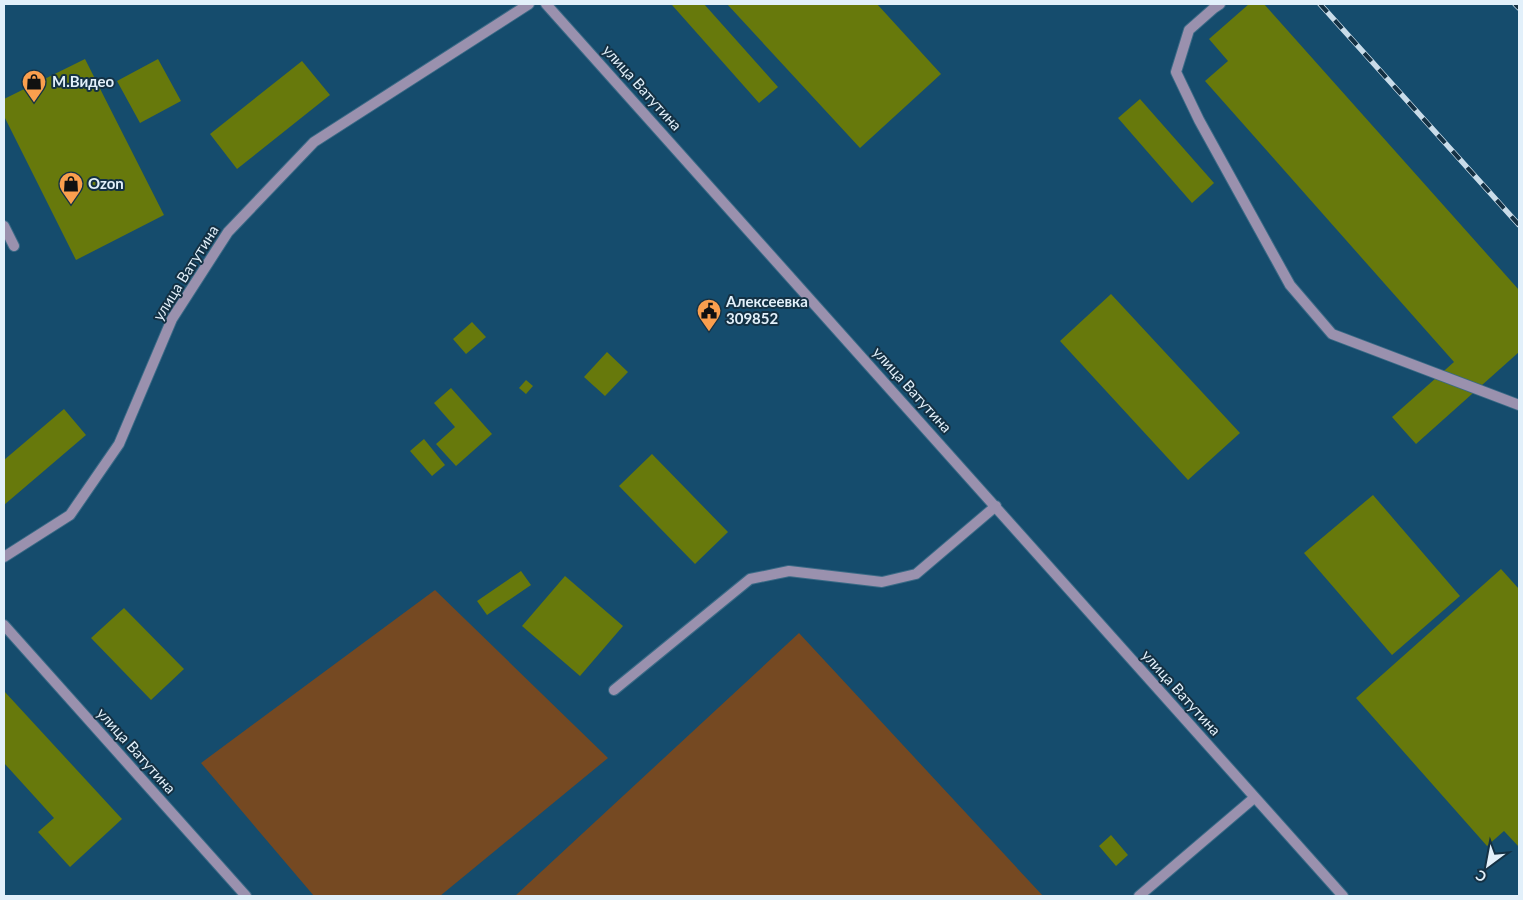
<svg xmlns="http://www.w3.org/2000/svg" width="1523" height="900" font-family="Lato,sans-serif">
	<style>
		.green { fill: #754922 }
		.building { fill: #67790c }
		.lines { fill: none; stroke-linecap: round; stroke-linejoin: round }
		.service-casing { stroke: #3a6a86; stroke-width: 12 }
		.minor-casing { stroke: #3a6a86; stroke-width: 12 }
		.service { stroke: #9a91ae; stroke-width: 10 }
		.minor { stroke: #9a91ae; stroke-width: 10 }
		.rail-casing { stroke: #c9dce9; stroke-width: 5.5 }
		.rail { stroke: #143144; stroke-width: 4; stroke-dasharray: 11; stroke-linecap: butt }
		.labels { text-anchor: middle; stroke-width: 4; stroke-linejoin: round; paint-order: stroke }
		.poi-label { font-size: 15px; font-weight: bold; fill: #e2f0fa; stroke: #143144; text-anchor: start }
		.street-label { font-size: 15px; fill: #e2f0fa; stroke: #143144 }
	</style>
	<rect width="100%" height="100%" fill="#154c6d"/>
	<path class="green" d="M435,590L608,758L440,896H314L201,763Z
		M799,633L1043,896H515Z"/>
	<path class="building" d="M674,4H704L778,87L759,103L672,5Z
		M727,4H877L941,74L860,148Z
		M1249,4H1264L1519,290V352L1416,444L1392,417L1454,362L1205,81L1228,61L1209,39Z
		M85,59L164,215L76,260L4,116V99Z
		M158,59L181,101L140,123L117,81Z
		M302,61L330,95L237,169L210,134Z
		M1140,99L1214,183L1192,203L1118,118Z
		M1111,294L1240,433L1188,480L1060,341Z
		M472,322L486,337L466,354L453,339Z
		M607,352L628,372L605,396L584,377Z
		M526,380L533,386L526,394L519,388Z
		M451,388L492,434L456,466L436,444L455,427L434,403Z
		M64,409L86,435L4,505V460Z
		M424,439L445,465L432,476L410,451Z
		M652,454L728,532L695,564L619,486Z
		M1373,495L1460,596L1392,655L1304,553Z
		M1501,569L1519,589V847L1504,831L1487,846L1356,698Z
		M521,571L531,585L487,615L477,601Z
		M565,576L623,626L580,676L522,626Z
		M124,608L184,669L151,700L91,638Z
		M4,691L122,819L70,867L38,832L54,818L4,763Z
		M1111,835L1128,855L1116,866L1099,846Z"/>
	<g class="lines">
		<defs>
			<path id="service" d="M1220,4L1214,8L1189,30L1176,72L1199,120L1290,285L1332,334L1519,405
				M4,226L14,246"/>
			<path id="minor" d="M546,4L1343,896
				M4,557L70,515L119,444L172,319L228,232L314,142L529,4
				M4,625L246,896
				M614,690L750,579L789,571L882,582L916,574L996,506
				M1139,896L1254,798"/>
		</defs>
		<use href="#service" class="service-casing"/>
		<use href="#minor" class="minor-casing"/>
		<use href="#service" class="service"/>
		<use href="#minor" class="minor"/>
		<defs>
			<path id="rail" d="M1320,4L1519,225
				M1515,4L1519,8"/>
		</defs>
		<use href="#rail" class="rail-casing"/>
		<use href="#rail" class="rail"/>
	</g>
	<defs>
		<symbol id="shop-pin" viewBox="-11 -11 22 30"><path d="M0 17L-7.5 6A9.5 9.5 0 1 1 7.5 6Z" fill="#fa9f4e" stroke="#143144"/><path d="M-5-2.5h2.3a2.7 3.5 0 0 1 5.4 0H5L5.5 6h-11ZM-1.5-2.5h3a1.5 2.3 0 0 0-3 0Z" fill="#111"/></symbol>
		<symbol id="civic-pin" viewBox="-11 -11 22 30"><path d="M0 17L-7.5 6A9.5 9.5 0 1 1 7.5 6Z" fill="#fa9f4e" stroke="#143144"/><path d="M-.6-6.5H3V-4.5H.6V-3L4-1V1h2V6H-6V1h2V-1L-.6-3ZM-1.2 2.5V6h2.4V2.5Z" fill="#111"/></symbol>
	</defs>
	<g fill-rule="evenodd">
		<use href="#shop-pin" x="20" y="68" width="28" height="38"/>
		<use href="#shop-pin" x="57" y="170" width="28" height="38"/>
		<use href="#civic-pin" x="695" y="297" width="28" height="38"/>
	</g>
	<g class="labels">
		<g class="poi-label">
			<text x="52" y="87">М.Видео</text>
			<text x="88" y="189">Ozon</text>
			<text x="726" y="307">Алексеевка<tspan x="726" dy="17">309852</tspan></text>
		</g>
		<g class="street-label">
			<text transform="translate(642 88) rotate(48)" y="5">улица Ватутина</text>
			<text transform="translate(186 273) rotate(-58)" y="5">улица Ватутина</text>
			<text transform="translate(912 390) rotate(48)" y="5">улица Ватутина</text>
			<text transform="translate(1181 693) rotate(48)" y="5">улица Ватутина</text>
			<text transform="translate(136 751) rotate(48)" y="5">улица Ватутина</text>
		</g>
	</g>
	<rect width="1523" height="900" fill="none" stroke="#e2f0fa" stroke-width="10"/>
	<g transform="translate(1488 865) rotate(212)" stroke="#143144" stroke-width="4" paint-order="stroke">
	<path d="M0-4L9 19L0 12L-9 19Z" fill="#e2f0fa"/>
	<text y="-8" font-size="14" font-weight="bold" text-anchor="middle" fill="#e2f0fa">С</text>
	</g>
</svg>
